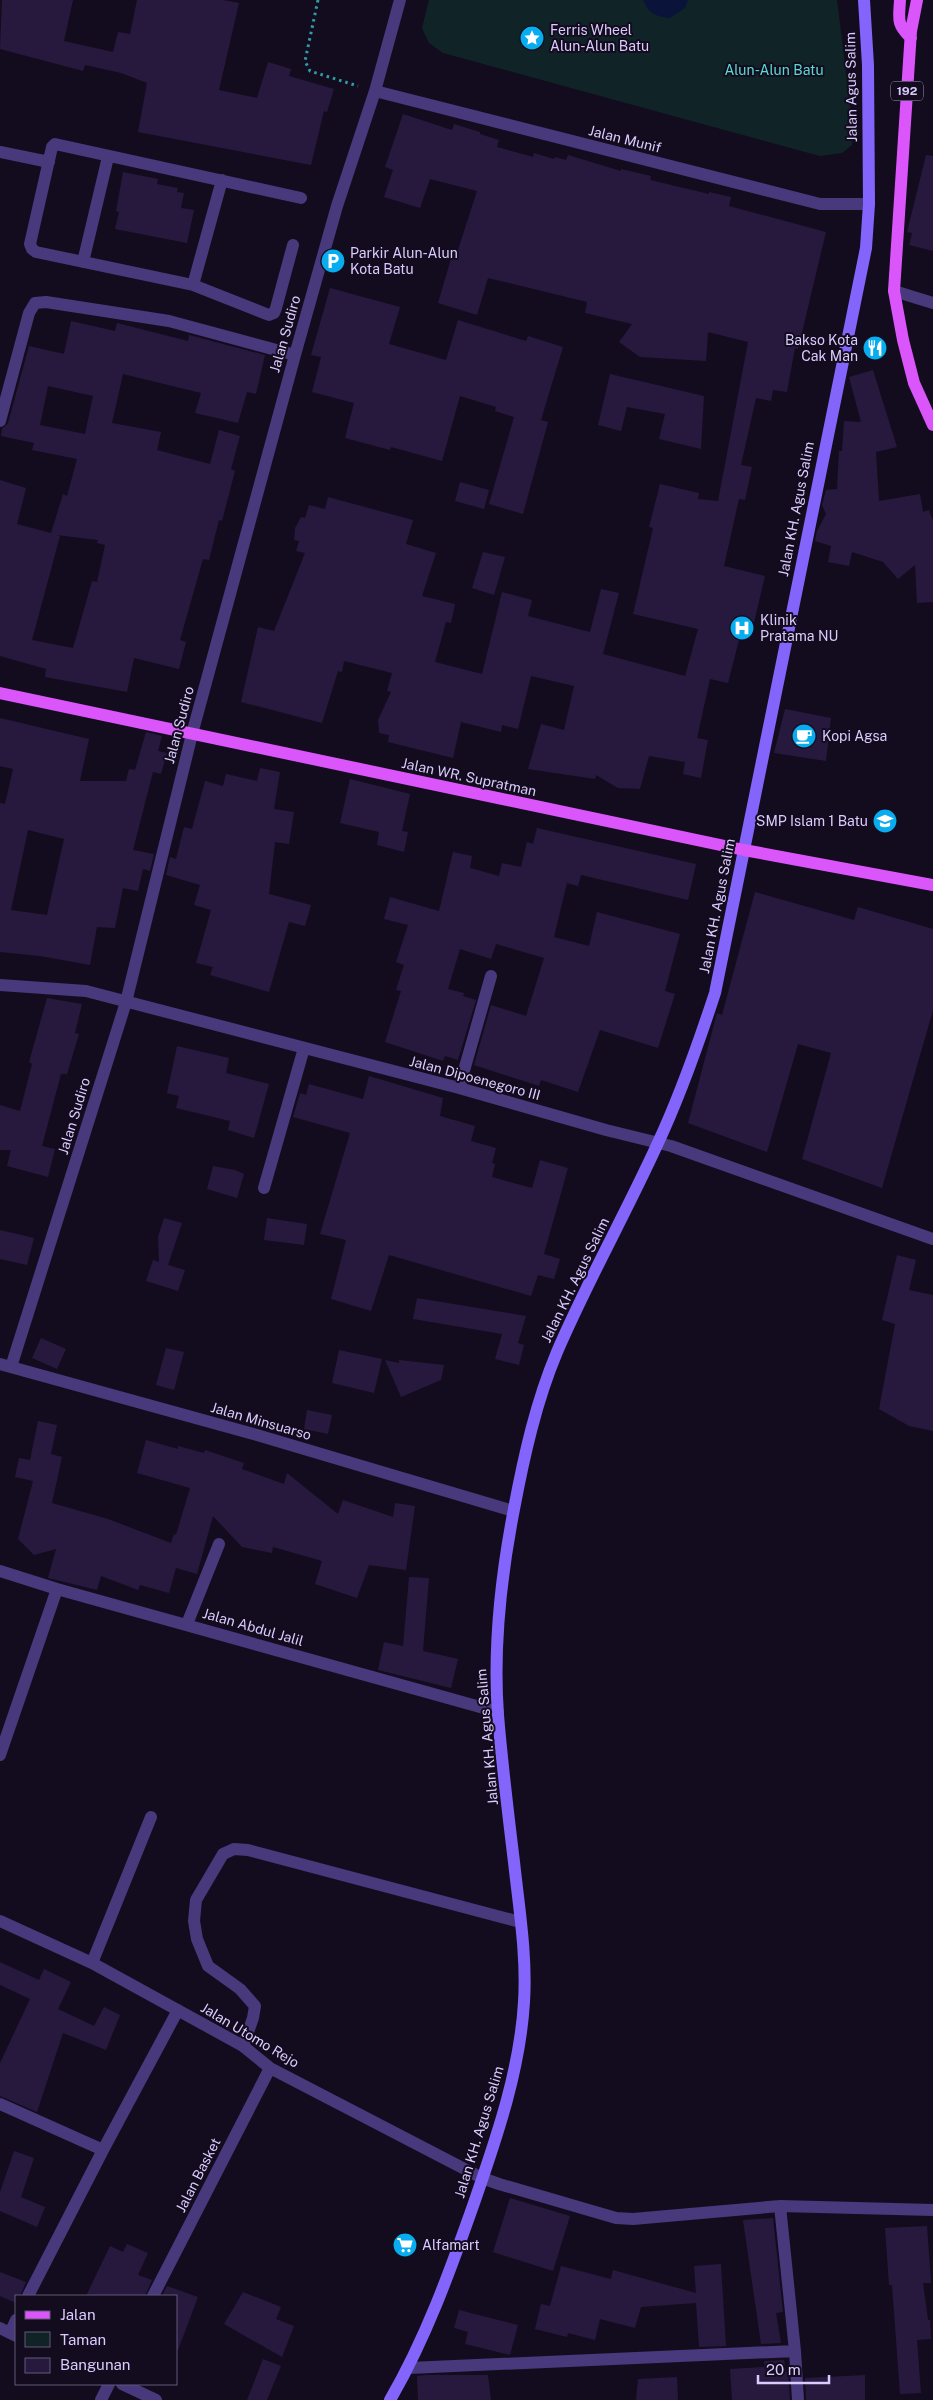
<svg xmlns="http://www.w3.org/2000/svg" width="933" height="2400" font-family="'Public Sans',sans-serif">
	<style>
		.green { fill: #102428 }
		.water { fill: #0a1339 }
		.building { fill: #27193e; fill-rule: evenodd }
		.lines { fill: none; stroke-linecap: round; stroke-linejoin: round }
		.path { stroke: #309dac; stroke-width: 3; stroke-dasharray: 2.5 4; stroke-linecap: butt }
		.lane { stroke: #47397c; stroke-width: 12 }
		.street { stroke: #47397c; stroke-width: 12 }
		.secondary { stroke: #8465fb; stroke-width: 12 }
		.primary { stroke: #da55fa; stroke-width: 12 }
		.labels { text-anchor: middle; stroke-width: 4; stroke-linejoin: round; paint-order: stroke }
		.shield { fill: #130c1e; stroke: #9e92bb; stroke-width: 1 }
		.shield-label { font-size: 12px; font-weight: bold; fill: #dacbfe }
		.poi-label { font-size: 14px; fill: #dacbfe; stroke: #130c1e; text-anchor: start }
		.park-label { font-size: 14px; fill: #5adbd2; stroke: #130c1e }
		.street-label { font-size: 14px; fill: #dacbfe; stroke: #130c1e }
	</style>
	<rect width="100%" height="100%" fill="#130c1e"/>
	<path class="green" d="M429,0H837L852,121V145L842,153L820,156L443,53L429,43L422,28Z"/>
	<path class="water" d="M643,0H688L685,8L670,18C656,17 648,13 643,0Z"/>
	<path class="building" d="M2,0H73L64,41L113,52L118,32L130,34L137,0H223L239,3L219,90L257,98L268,62L291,69L289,76L334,89L327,112L324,111L311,165L138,132L147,83L121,73L85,65L83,71L0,49Z
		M403,114L452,130L454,124L480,132V134L499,140L497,147L533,157L534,153L554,159L555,157L566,160L568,155L621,171V169L651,176L650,180L709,194V192L731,197L729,206L826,232L798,349L795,348L787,392L773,390L771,401L756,398L741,465L752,467L745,500L739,499L724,566L765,576L750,639L740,636L728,683L710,679L697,738L708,740L701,778L683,774L685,762L649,756L640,789L618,788L596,775L595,779L528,769L541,724L564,730L574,686L531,676L518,729L502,725L501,732L461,722L453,758L388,742L389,735L379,733L378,720L391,692L387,691L392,673L344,661L342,672L338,671L322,723L241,702L258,627L274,631L305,553L296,551L299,541L294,540L295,528L301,517L305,518L309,505L325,509L328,497L413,520L406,544L436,553L422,596L455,604L451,623L446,622L435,662L482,674L502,592L532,600L528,616L590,632L601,589L619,593L603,654L685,676L698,629L633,614L653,528L649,527L660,484L699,493L698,499L718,501L748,342L708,332L706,361L640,357L619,342L632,324L585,313L587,302L488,278L477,315L438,303L453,252L457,253L477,191L430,179L420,208L384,197L393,170L385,167Z
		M926,155L933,156V251L909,245L912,233L907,232Z
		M123,172L158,179L157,184L178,188L177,192L184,193L181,208L194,210L187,243L115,229L119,212L116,211Z
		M330,288L400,307L389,344L446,360L458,320L526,341L528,336L563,347L541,420L548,422L523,514L489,504L514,417L495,411L496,407L460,396L442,461L391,447L390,450L345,438L354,403L312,392L321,357L311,355Z
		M71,321L115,331L117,323L188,341L189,335L265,355L256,394L247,392L238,423L195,413L201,393L123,374L112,423L161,432L157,450L210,464L219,430L240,436L231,469L235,471L222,521L219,520L209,560L203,559L180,640L186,642L179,669L134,658L127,692L45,677L46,669L0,656V480L26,488L17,524L51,533L63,494L67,496L77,459L32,450L34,443L1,436L2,429L8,423L29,346L64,354ZM48,386L93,396L85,434L40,425ZM56,535L98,540L97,543L105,545L97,582L92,581L73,648L32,640L60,536Z
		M873,370L897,447L876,452L879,501L920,494L923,512L929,510L933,521V602L917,603L915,565L898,579L883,562L852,552L849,566L828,562L831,546L815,541L817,531L826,514L822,505L826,490L837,489L839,451H842L844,421L861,422L849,377Z
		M610,374L704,396L701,449L659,439L665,414L627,407L621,431L598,425Z
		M460,482L489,490L484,509L455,501Z
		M483,552L505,557L494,595L472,588Z
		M785,709L831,718L826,761L774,753Z
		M0,718L89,739L80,781H126L129,769L135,770L146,732L162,736L158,751L167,753L161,774L153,772L133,850L154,854L150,871L143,869L138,891L123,888L115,928L97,927L90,965L40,956L0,952V803L5,804L13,769L0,766ZM28,830L64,839L47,915L11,910Z
		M260,768L280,772L274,809L294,812L289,844L275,842L269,894L311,905L305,926L289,922L269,992L210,975L213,967L196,963L211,910L194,905L200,885L166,875L170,857L176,859L184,827L192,829L205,781L223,786L226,774L257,781Z
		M350,779L410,794L402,831L408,832L404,852L377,845L379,832L340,823Z
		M537,828L696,864L688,900L581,875L578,886L567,883L554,937L589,946L597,912L680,934L665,991L675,994L658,1048L600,1030L578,1092L541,1080L539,1086L474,1065L491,1005L526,1016L544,958L496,944L491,959L460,949L448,989L464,993L463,996L476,1000L458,1060L445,1056L443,1061L385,1042L401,991L396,990L404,965L396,962L408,925L384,919L390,897L439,911L453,852L472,856L470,868L499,876L502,863L521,867L527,842L533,844Z
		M755,892L854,920L858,907L933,929V1010L882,1188L802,1159L831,1053L798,1044L767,1152L688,1123L717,1013L722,1015Z
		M47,998L82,1004L75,1033L79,1034L67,1074H61L42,1146L55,1149L48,1177L7,1166L11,1150H0V1105L20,1111L32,1064L29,1062Z
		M177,1046L229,1058L226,1073L269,1084L254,1138L228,1130L230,1121L176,1108L179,1096L167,1093Z
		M369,1076L443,1098L440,1116L475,1126L471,1141L496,1148L492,1163L495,1164L492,1177L532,1188L540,1160L568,1168L544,1254L560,1259L554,1279L538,1275L531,1296L389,1255L371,1311L331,1299L346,1240L320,1234L350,1133L293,1117L300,1093L306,1095L309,1084L363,1099Z
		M213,1166L235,1170L244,1174L237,1198L207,1189Z
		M164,1218L182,1223L168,1265L185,1270L178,1291L146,1281L153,1260L159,1262L158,1237Z
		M267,1218L307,1224L304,1245L264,1240Z
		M0,1230L34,1238L27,1265L0,1259Z
		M897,1255L916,1260L909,1290L933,1295V1431L909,1426L879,1409L895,1324L882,1320Z
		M417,1298L526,1316L518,1343L524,1345L519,1365L495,1359L502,1334L413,1319Z
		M41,1338L66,1349L57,1369L32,1358Z
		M166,1348L184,1352L174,1390L156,1385Z
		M339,1350L382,1359L374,1393L332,1383Z
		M385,1360L399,1363V1360L444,1365L441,1380L401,1397Z
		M307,1410L332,1415L328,1434L304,1429Z
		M38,1421L57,1425L51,1454L62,1457L52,1503L108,1519L171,1543L174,1534L176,1535L190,1488L137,1473L146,1440L178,1449V1446L204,1453L205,1450L244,1463L242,1469L284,1484L287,1473L338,1514L343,1500L393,1517L395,1503L415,1506L406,1570L369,1565L357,1598L315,1584L322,1561L273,1547L272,1553L242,1547L213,1516L197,1574L176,1568L169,1593L140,1585L138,1590L101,1576L97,1590L48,1578L56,1549L34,1555L18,1539L33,1481L15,1477L19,1458L30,1460Z
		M409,1577L429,1578L423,1651L458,1659L451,1688L378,1670L384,1642L403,1646Z
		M0,1962L39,1980L44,1969L71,1982L58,2009L94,2026L104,2007L120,2015L106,2050L63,2033L37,2112L0,2096V2063L30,1999L0,1985Z
		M14,2151L34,2158L21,2197L45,2207L37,2227L0,2211V2192Z
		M510,2198L570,2216L553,2271L493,2252Z
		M773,2218L783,2312L776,2313L781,2343L761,2344L743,2220Z
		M927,2226L931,2283H923L928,2320H930L931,2339L917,2340L921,2393L900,2394L892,2285H889L885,2228Z
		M127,2244L148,2253L138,2275L152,2280L145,2296H86L110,2246L123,2252Z
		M721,2264L726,2346L699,2347L696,2303L641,2307L635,2328L600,2319L595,2340L568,2333L567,2337L535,2329L541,2304L550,2306L561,2266L611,2279L613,2270L696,2293L694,2266Z
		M0,2272L26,2282L20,2296H16V2303L0,2296Z
		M167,2286L198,2297L178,2350H176V2296H162Z
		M243,2292L281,2307L276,2319L294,2326L282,2357L224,2324Z
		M459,2310L518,2325L510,2355L465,2344L468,2332L454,2328Z
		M263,2359L281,2366L267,2400H247Z
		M784,2360L786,2372H788L790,2400H732L730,2369L765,2367L764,2361Z
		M427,2375H488L491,2400H418L417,2376Z
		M865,2375V2400H806L805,2378Z
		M677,2377L678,2400H636L638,2379Z"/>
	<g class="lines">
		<path class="path" d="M318,0L305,61L310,71L358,86"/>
		<path class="lane" d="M0,152L49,162
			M293,245L276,308L274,313L269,315L193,285L36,252L32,249L30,244L52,147L55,144L301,198
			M83,262L108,157
			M193,285L222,180
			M243,2046L253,2018L255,2006L240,1989L208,1966L197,1939L194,1921L196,1900L223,1854L234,1849L248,1850L520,1922"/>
		<path class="street" d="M375,91L820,204H869
			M894,291L933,303
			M0,421L29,313L35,303L46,302L169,321L295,355
			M0,985L86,991L459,1088L606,1130L671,1146L933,1239
			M459,1088L491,976
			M264,1188L304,1048
			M0,1364L257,1435L513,1511
			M11,1367L126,1002L192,734L295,355L337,206L375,91L400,0
			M0,1571L57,1589L498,1712
			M187,1624L219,1544
			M0,1755L57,1589
			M0,1921L92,1963L243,2046L270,2068L482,2178L499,2184L616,2218L633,2219L780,2206L933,2210
			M92,1963L151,1817
			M0,2104L103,2150
			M780,2206L795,2351L798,2400
			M28,2296L103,2150L178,2010
			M153,2296L270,2068
			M0,2328L16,2336
			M10,2333L16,2320
			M409,2368L795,2351
			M122,2384L156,2400
			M101,2400L109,2384"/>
		<path class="secondary" d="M390,2400C426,2338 450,2271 474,2203C496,2139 520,2071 524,2002C527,1956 519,1908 514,1862C508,1813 502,1764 498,1715C493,1647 501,1576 514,1509C524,1456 536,1402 557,1352C587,1282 625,1215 657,1145C680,1096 698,1045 715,993L866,248L869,204L868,65L864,0"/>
		<path class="primary" d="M900,0C899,19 896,24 911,38
			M917,0L911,31L894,291L903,340L914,383L933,425
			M0,693L744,850L933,885"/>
	</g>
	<defs>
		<symbol id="sight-disc" viewBox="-11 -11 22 22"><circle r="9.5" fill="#07adee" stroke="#130c1e"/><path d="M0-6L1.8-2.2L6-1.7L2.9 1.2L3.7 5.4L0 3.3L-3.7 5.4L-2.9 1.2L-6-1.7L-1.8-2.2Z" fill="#fff"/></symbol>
		<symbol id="parking-disc" viewBox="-11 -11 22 22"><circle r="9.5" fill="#07adee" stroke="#130c1e"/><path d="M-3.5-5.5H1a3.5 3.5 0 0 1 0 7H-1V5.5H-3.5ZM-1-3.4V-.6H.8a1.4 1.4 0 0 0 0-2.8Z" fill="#fff"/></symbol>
		<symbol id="restaurant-disc" viewBox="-11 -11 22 22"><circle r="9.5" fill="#07adee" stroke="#130c1e"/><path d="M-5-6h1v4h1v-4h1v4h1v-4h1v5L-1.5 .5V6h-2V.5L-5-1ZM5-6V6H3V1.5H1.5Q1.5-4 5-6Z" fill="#fff"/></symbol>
		<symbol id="hospital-disc" viewBox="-11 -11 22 22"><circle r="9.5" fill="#07adee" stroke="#130c1e"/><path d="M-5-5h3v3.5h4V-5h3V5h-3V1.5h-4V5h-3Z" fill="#fff"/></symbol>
		<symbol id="cafe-disc" viewBox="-11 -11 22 22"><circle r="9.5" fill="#07adee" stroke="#130c1e"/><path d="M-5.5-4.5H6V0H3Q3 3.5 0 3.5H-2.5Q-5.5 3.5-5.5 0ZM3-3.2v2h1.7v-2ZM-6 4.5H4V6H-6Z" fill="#fff"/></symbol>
		<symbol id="school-disc" viewBox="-11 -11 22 22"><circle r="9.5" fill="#07adee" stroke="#130c1e"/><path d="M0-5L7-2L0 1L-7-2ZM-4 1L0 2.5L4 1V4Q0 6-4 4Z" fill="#fff"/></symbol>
		<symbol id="supermarket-disc" viewBox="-11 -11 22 22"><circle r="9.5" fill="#07adee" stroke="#130c1e"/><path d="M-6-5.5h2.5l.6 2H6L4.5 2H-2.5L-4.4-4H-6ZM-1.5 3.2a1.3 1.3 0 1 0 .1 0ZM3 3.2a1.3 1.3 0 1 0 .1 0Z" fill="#fff"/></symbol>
	</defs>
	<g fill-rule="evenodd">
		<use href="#sight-disc" x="518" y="24" width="28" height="28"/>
		<use href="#parking-disc" x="319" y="247" width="28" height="28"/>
		<use href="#restaurant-disc" x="861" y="334" width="28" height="28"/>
		<use href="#hospital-disc" x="728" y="614" width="28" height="28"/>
		<use href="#cafe-disc" x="790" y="722" width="28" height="28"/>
		<use href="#school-disc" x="871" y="807" width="28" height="28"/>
		<use href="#supermarket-disc" x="391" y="2231" width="28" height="28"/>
	</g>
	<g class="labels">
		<rect class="shield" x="891" y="81.5" width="32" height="19" rx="4"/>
		<g class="shield-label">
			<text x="907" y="95">192</text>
		</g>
		<g class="poi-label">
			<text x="550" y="35">Ferris Wheel<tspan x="550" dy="16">Alun-Alun Batu</tspan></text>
			<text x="350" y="258">Parkir Alun-Alun<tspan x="350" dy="16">Kota Batu</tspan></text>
			<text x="858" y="345" text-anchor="end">Bakso Kota<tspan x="858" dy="16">Cak Man</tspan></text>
			<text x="760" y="625">Klinik<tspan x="760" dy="16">Pratama NU</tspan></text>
			<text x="822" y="741">Kopi Agsa</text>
			<text x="868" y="826" text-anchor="end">SMP Islam 1 Batu</text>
			<text x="422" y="2250">Alfamart</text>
		</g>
		<g class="park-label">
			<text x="774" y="75">Alun-Alun Batu</text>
		</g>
		<g class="street-label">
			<text transform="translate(851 87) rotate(-91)" y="5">Jalan Agus Salim</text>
			<text transform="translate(625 139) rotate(14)" y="5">Jalan Munif</text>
			<text transform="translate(285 334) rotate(-74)" y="5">Jalan Sudiro</text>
			<text transform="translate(796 509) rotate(-79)" y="5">Jalan KH. Agus Salim</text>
			<text transform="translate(179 725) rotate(-75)" y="5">Jalan Sudiro</text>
			<text transform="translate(469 777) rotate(12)" y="5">Jalan WR. Supratman</text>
			<text transform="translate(717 906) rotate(-79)" y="5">Jalan KH. Agus Salim</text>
			<text transform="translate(475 1078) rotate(15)" y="5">Jalan Dipoenegoro III</text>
			<text transform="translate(74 1116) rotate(-73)" y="5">Jalan Sudiro</text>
			<text transform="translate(575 1280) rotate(-64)" y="5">Jalan KH. Agus Salim</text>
			<text transform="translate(261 1421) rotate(16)" y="5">Jalan Minsuarso</text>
			<text transform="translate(253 1627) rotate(16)" y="5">Jalan Abdul Jalil</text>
			<text transform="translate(487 1737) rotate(-95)" y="5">Jalan KH. Agus Salim</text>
			<text transform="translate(250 2035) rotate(31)" y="5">Jalan Utomo Rejo</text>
			<text transform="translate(479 2132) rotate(-73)" y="5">Jalan KH. Agus Salim</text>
			<text transform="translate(198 2175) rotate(-63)" y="5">Jalan Basket</text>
		</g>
	</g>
	<rect x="15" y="2295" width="162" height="90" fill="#130c1e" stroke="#635878"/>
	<rect x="25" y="2311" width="25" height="8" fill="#da55fa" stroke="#635878"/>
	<text x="60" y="2320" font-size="15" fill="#dacbfe">Jalan</text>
	<rect x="25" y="2332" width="25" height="15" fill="#102428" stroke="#635878"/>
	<text x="60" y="2345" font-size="15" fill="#dacbfe">Taman</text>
	<rect x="25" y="2358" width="25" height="15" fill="#27193e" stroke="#635878"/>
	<text x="60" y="2370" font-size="15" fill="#dacbfe">Bangunan</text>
	<path d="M758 2375v8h71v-8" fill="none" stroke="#dacbfe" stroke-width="2.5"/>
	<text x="766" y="2375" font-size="15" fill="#dacbfe" stroke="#130c1e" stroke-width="4" paint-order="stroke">20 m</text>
</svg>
